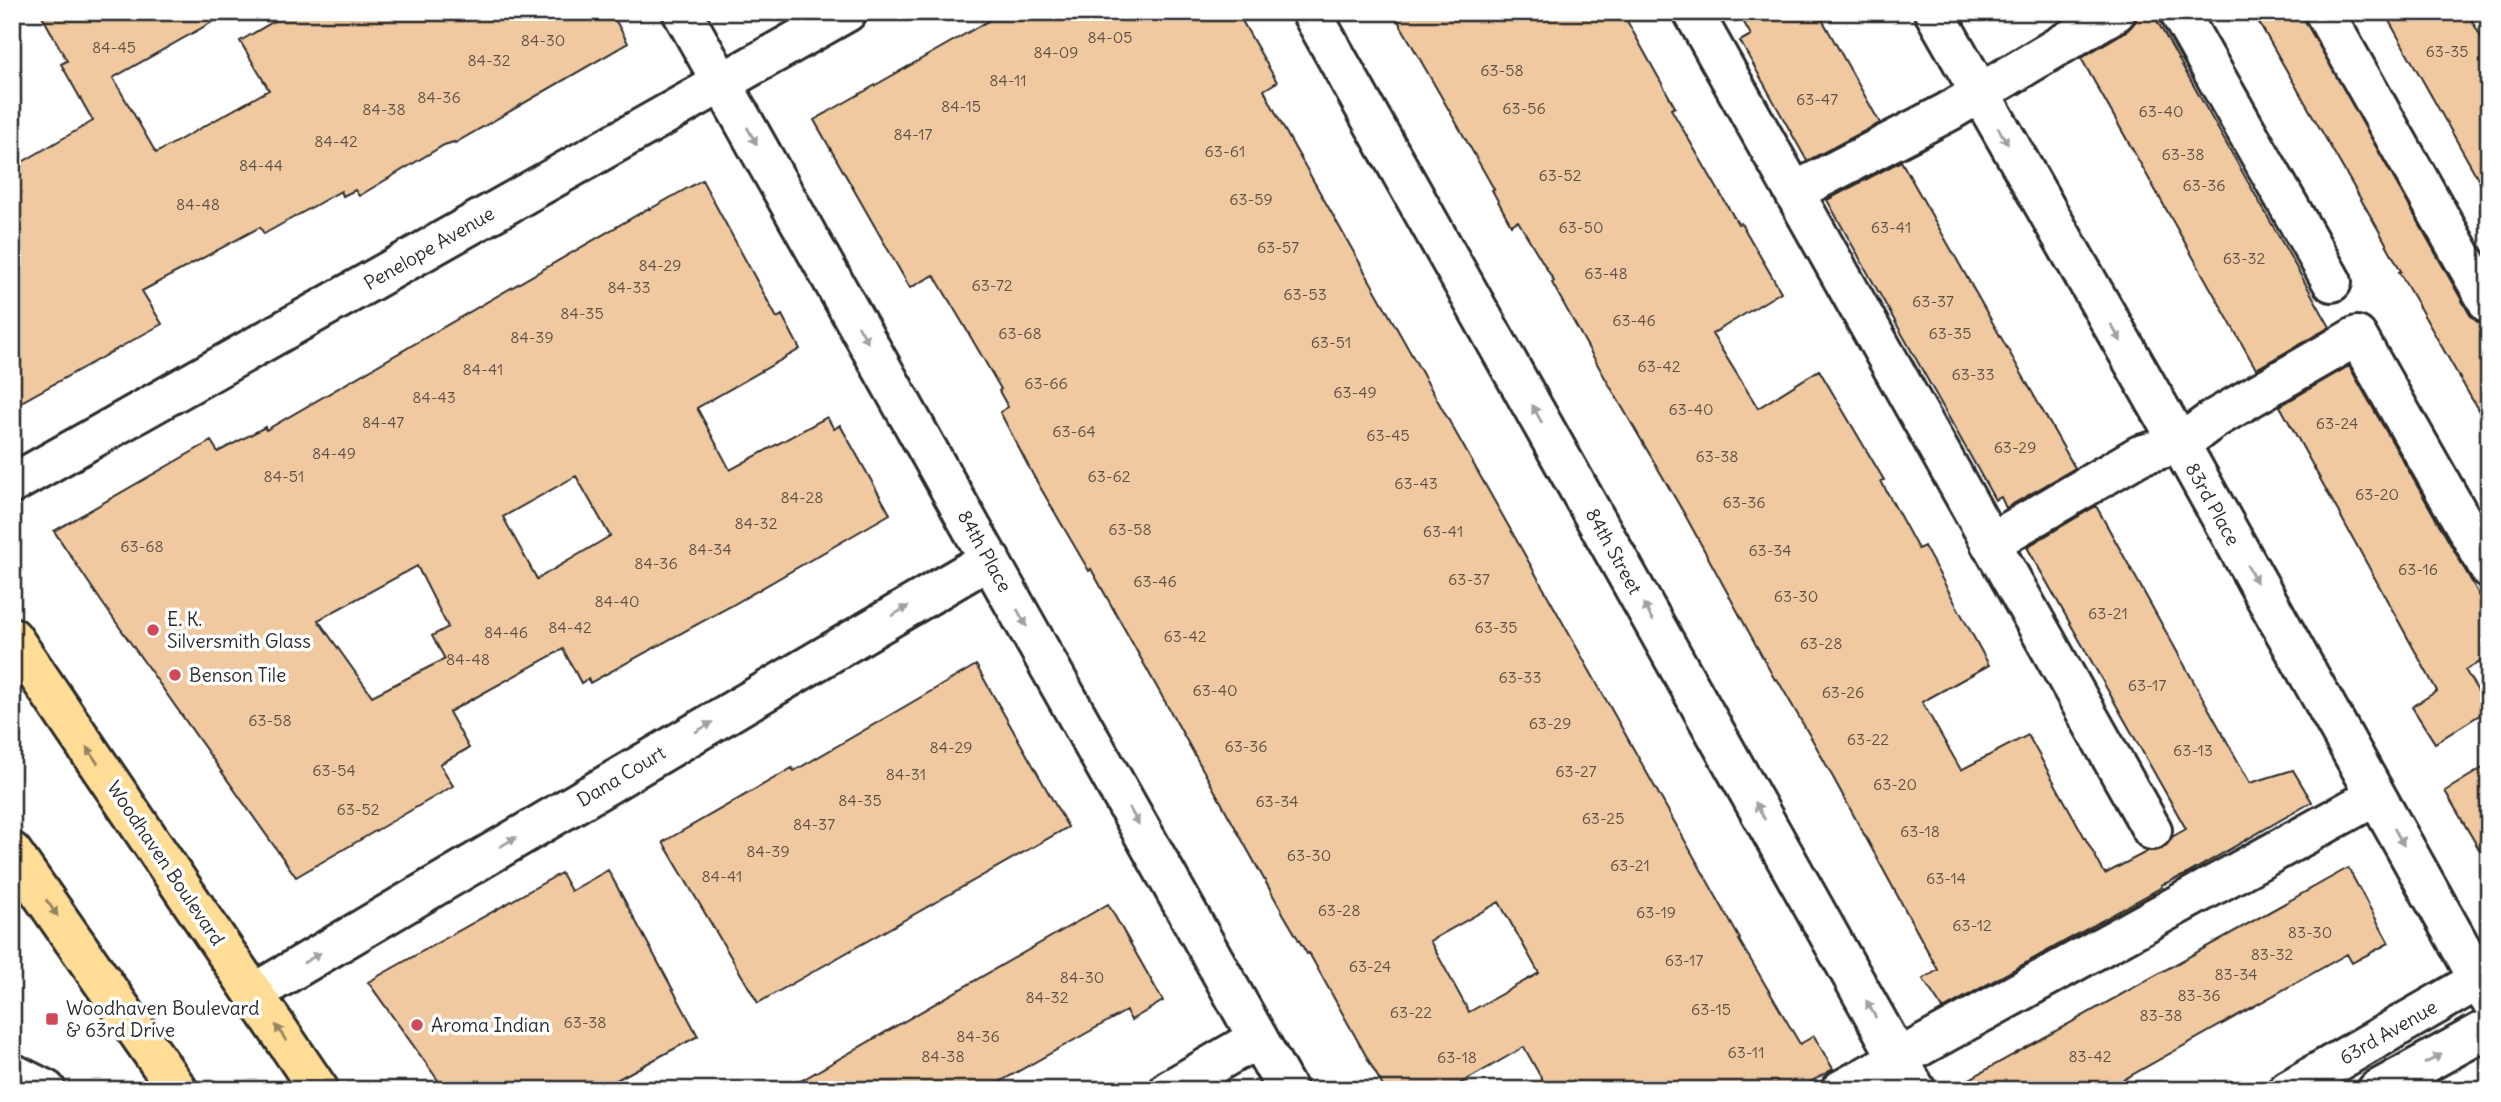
<svg xmlns="http://www.w3.org/2000/svg" width="2501" height="1102" font-family="Delius,sans-serif">
	<style>
		.building { fill: #f1c9a1; stroke: #2b2b2b; stroke-width: 2; fill-rule: evenodd }
		.lines { fill: none; stroke-linecap: round; stroke-linejoin: round }
		.minor-casing { stroke: #2b2b2b; stroke-width: 44 }
		.major-casing { stroke: #2b2b2b; stroke-width: 44 }
		.minor { stroke: #fff; stroke-width: 38 }
		.major { stroke: #ffdd96; stroke-width: 38 }
		.oneway { fill: #a0a0a0 }
		.oneway2 { fill: #958460 }
		.poi-dot { fill: #d1495b; stroke: #fff; stroke-width: 2.5 }
		.labels { text-anchor: middle; stroke-width: 7; stroke-linejoin: round; paint-order: stroke }
		.number-label { font-size: 16px; fill: #5c5248 }
		.street-label { font-size: 19px; fill: #2b2b2b; stroke: #fff }
		.poi-label { font-size: 19px; fill: #2b2b2b; stroke: #fff; text-anchor: start }
	</style>
	<rect width="100%" height="100%" fill="#fff"/>
	<filter id="ink" filterUnits="userSpaceOnUse"><feTurbulence type="fractalNoise" baseFrequency=".0143" numOctaves="2"/><feDisplacementMap in="SourceGraphic" scale="14" xChannelSelector="R" yChannelSelector="G"/><feConvolveMatrix kernelMatrix="1 2 1 2 8 2 1 2 1" color-interpolation-filters="sRGB"/></filter>
	<g filter="url(#ink)">
		<path class="building" d="M40,12H230L113,78L156,153L269,90L240,41L290,12H611L628,43L455,143L454,142L444,145L359,196L355,190L343,196L341,191L264,234L260,227L142,291L162,324L12,407V168L93,121L61,64L67,61Z
			M1004,12H1237L1277,82L1264,90L1283,127L1526,557L1740,939L1739,940L1800,1044L1814,1036L1833,1069L1796,1090H1548L1524,1047L1449,1090H1385L1309,953L1307,954L1284,915L1091,569L1089,571L1033,475L1000,412L1008,407L999,391L1001,389L962,322L934,275L910,288L814,120ZM1499,902L1539,973L1469,1012L1430,941Z
			M1393,12H1622L1675,107L1671,109L1738,224L1741,223L1781,292L1712,334L1758,408L1819,370L1884,480L1881,481L1918,549L1924,546L1989,665L1922,702L1961,770L2028,735L2105,874L2148,851L2162,849L2172,837L2186,829L2027,547L2096,506L2250,783L2293,770L2312,802L2185,875L2161,885L2162,887L1943,1009L1923,979L1938,970L1817,748L1777,679L1775,680L1685,515L1604,376L1552,283L1554,281L1518,221L1511,225L1492,190L1494,189Z
			M1738,12H1818L1880,123L1807,161L1740,41L1751,35Z
			M2138,12H2152L2330,327L2256,369L2081,58L2128,30L2135,22Z
			M2253,12H2301L2470,315L2477,322L2489,326V429L2399,272L2401,271L2378,229Z
			M2384,12H2467L2489,51V198Z
			M1901,161L2075,468L2006,508L2001,497L1995,500L1827,200Z
			M702,180L777,318L782,315L800,349L697,408L730,470L827,417L834,429L840,425L890,514L731,606L590,683L588,679L581,683L563,649L449,712L469,748L440,764L453,786L296,877L101,601L54,531L211,441L218,452L265,427L266,430L649,208L650,209ZM576,476L610,536L537,579L503,517ZM417,566L448,627L432,636L445,659L372,696L318,620Z
			M2349,366L2489,612V657L2465,670L2489,709L2435,743L2412,707L2437,691L2280,406Z
			M976,665L1068,827L758,1003L663,842L792,768L794,771Z
			M2489,764V866L2445,791Z
			M2348,868L2389,943L2352,963L2347,954L2105,1090H1950Z
			M608,870L698,1036L598,1090H445L368,982L561,873L571,891Z
			M1108,904L1163,1001L1131,1020L1126,1011L985,1090H785Z"/>
		<g class="lines">
			<defs>
				<path id="minor" d="M682,12L1287,1090
					M1311,12L1916,1090
					M1693,12L2152,830
					M1934,12L2180,444L2489,998
					M2179,12L2332,282
					M2324,12L2489,304
					M1794,192L1948,112L2116,12
					M12,484L847,12
					M1990,543L2140,455L2180,444L2214,419L2357,336L2489,568
					M254,993L990,559
					M12,1073L46,1090
					M1169,1090L1258,1038
					M1841,1090L2376,796
					M2288,1090L2489,974
					M2377,1090L2489,1028"/>
				<path id="major" d="M12,637L319,1090
					M12,852L178,1090"/>
			</defs>
			<use href="#minor" class="minor-casing"/>
			<use href="#major" class="major-casing"/>
			<use href="#minor" class="minor"/>
			<use href="#major" class="major"/>
		</g>
		<defs><path id="oneway-solid" d="M-6-.8H1V-3.2L6.5 0L1 3.2V.8H-6Z" transform="scale(1.75)"/></defs>
		<g class="oneway">
			<use href="#oneway-solid" transform="translate(752 136) rotate(61)"/>
			<use href="#oneway-solid" transform="translate(2003 136) rotate(60)"/>
			<use href="#oneway-solid" transform="translate(2116 333) rotate(60)"/>
			<use href="#oneway-solid" transform="translate(863 334) rotate(61)"/>
			<use href="#oneway-solid" transform="translate(1537 414) rotate(-119)"/>
			<use href="#oneway-solid" transform="translate(2252 574) rotate(61)"/>
			<use href="#oneway-solid" transform="translate(900 611) rotate(-31)"/>
			<use href="#oneway-solid" transform="translate(1648 612) rotate(-119)"/>
			<use href="#oneway-solid" transform="translate(1022 618) rotate(61)"/>
			<use href="#oneway-solid" transform="translate(704 727) rotate(-31)"/>
			<use href="#oneway-solid" transform="translate(1760 811) rotate(-119)"/>
			<use href="#oneway-solid" transform="translate(1134 816) rotate(61)"/>
			<use href="#oneway-solid" transform="translate(2399 837) rotate(61)"/>
			<use href="#oneway-solid" transform="translate(508 842) rotate(-31)"/>
			<use href="#oneway-solid" transform="translate(312 958) rotate(-30)"/>
			<use href="#oneway-solid" transform="translate(1871 1009) rotate(-119)"/>
			<use href="#oneway-solid" transform="translate(2433 1059) rotate(-29)"/>
		</g>
		<g class="oneway2">
			<use href="#oneway-solid" transform="translate(92 755) rotate(-124)"/>
			<use href="#oneway-solid" transform="translate(52 908) rotate(55)"/>
			<use href="#oneway-solid" transform="translate(281 1033) rotate(-124)"/>
		</g>
	</g>
	<g class="poi-dot">
		<circle cx="153" cy="630" r="7"/>
		<circle cx="175" cy="675" r="7"/>
		<rect x="45" y="1012" width="14" height="14" rx="3.5"/>
		<circle cx="417" cy="1025" r="7"/>
	</g>
	<g class="labels">
		<g class="number-label">
			<text x="1110" y="43">84-05</text>
			<text x="543" y="46">84-30</text>
			<text x="114" y="53">84-45</text>
			<text x="2447" y="57">63-35</text>
			<text x="1056" y="58">84-09</text>
			<text x="489" y="66">84-32</text>
			<text x="1502" y="76">63-58</text>
			<text x="1008" y="86">84-11</text>
			<text x="439" y="103">84-36</text>
			<text x="1817" y="105">63-47</text>
			<text x="961" y="112">84-15</text>
			<text x="1524" y="114">63-56</text>
			<text x="384" y="115">84-38</text>
			<text x="2161" y="117">63-40</text>
			<text x="913" y="140">84-17</text>
			<text x="336" y="147">84-42</text>
			<text x="1225" y="157">63-61</text>
			<text x="2183" y="160">63-38</text>
			<text x="261" y="171">84-44</text>
			<text x="1560" y="181">63-52</text>
			<text x="2204" y="191">63-36</text>
			<text x="1251" y="205">63-59</text>
			<text x="198" y="210">84-48</text>
			<text x="1581" y="233">63-50</text>
			<text x="1891" y="233">63-41</text>
			<text x="1278" y="253">63-57</text>
			<text x="2244" y="264">63-32</text>
			<text x="660" y="271">84-29</text>
			<text x="1606" y="279">63-48</text>
			<text x="992" y="291">63-72</text>
			<text x="629" y="293">84-33</text>
			<text x="1305" y="300">63-53</text>
			<text x="1933" y="307">63-37</text>
			<text x="582" y="319">84-35</text>
			<text x="1634" y="326">63-46</text>
			<text x="1020" y="339">63-68</text>
			<text x="1950" y="339">63-35</text>
			<text x="532" y="343">84-39</text>
			<text x="1331" y="348">63-51</text>
			<text x="1659" y="372">63-42</text>
			<text x="483" y="375">84-41</text>
			<text x="1973" y="380">63-33</text>
			<text x="1046" y="389">63-66</text>
			<text x="1355" y="398">63-49</text>
			<text x="434" y="403">84-43</text>
			<text x="1691" y="415">63-40</text>
			<text x="383" y="428">84-47</text>
			<text x="2337" y="429">63-24</text>
			<text x="1074" y="437">63-64</text>
			<text x="1388" y="441">63-45</text>
			<text x="2015" y="453">63-29</text>
			<text x="334" y="459">84-49</text>
			<text x="1717" y="462">63-38</text>
			<text x="284" y="482">84-51</text>
			<text x="1109" y="482">63-62</text>
			<text x="1416" y="489">63-43</text>
			<text x="2377" y="500">63-20</text>
			<text x="802" y="503">84-28</text>
			<text x="1744" y="508">63-36</text>
			<text x="756" y="529">84-32</text>
			<text x="1130" y="535">63-58</text>
			<text x="1443" y="537">63-41</text>
			<text x="142" y="552">63-68</text>
			<text x="710" y="555">84-34</text>
			<text x="1770" y="556">63-34</text>
			<text x="656" y="569">84-36</text>
			<text x="2418" y="575">63-16</text>
			<text x="1469" y="585">63-37</text>
			<text x="1155" y="587">63-46</text>
			<text x="1796" y="602">63-30</text>
			<text x="617" y="607">84-40</text>
			<text x="2108" y="619">63-21</text>
			<text x="570" y="633">84-42</text>
			<text x="1496" y="633">63-35</text>
			<text x="506" y="638">84-46</text>
			<text x="1185" y="642">63-42</text>
			<text x="1821" y="649">63-28</text>
			<text x="468" y="665">84-48</text>
			<text x="1520" y="683">63-33</text>
			<text x="2147" y="691">63-17</text>
			<text x="1215" y="696">63-40</text>
			<text x="1843" y="698">63-26</text>
			<text x="270" y="726">63-58</text>
			<text x="1550" y="729">63-29</text>
			<text x="1868" y="745">63-22</text>
			<text x="1246" y="752">63-36</text>
			<text x="951" y="753">84-29</text>
			<text x="2193" y="756">63-13</text>
			<text x="334" y="776">63-54</text>
			<text x="1576" y="777">63-27</text>
			<text x="906" y="780">84-31</text>
			<text x="1895" y="790">63-20</text>
			<text x="860" y="806">84-35</text>
			<text x="1277" y="807">63-34</text>
			<text x="358" y="815">63-52</text>
			<text x="1603" y="824">63-25</text>
			<text x="814" y="830">84-37</text>
			<text x="1920" y="837">63-18</text>
			<text x="768" y="857">84-39</text>
			<text x="1309" y="861">63-30</text>
			<text x="1630" y="871">63-21</text>
			<text x="722" y="882">84-41</text>
			<text x="1946" y="884">63-14</text>
			<text x="1339" y="916">63-28</text>
			<text x="1656" y="918">63-19</text>
			<text x="1972" y="931">63-12</text>
			<text x="2310" y="938">83-30</text>
			<text x="2272" y="960">83-32</text>
			<text x="1684" y="966">63-17</text>
			<text x="1370" y="972">63-24</text>
			<text x="2236" y="980">83-34</text>
			<text x="1082" y="983">84-30</text>
			<text x="2199" y="1001">83-36</text>
			<text x="1047" y="1003">84-32</text>
			<text x="1711" y="1015">63-15</text>
			<text x="1411" y="1018">63-22</text>
			<text x="2161" y="1021">83-38</text>
			<text x="585" y="1028">63-38</text>
			<text x="978" y="1042">84-36</text>
			<text x="1746" y="1058">63-11</text>
			<text x="943" y="1062">84-38</text>
			<text x="2090" y="1062">83-42</text>
			<text x="1457" y="1063">63-18</text>
		</g>
		<g class="street-label">
			<text transform="translate(429 248) rotate(-30)" y="7">Penelope Avenue</text>
			<text transform="translate(2213 504) rotate(61)" y="7">83rd Place</text>
			<text transform="translate(985 551) rotate(61)" y="7">84th Place</text>
			<text transform="translate(1614 551) rotate(61)" y="7">84th Street</text>
			<text transform="translate(621 776) rotate(-31)" y="7">Dana Court</text>
			<text transform="translate(166 863) rotate(56)" y="7">Woodhaven Boulevard</text>
			<text transform="translate(2388 1032) rotate(-30)" y="7">63rd Avenue</text>
		</g>
		<g class="poi-label">
			<text x="167" y="626">E. K.<tspan x="167" dy="22">Silversmith Glass</tspan></text>
			<text x="189" y="682">Benson Tile</text>
			<text x="66" y="1015">Woodhaven Boulevard<tspan x="66" dy="22">&amp; 63rd Drive</tspan></text>
			<text x="431" y="1032">Aroma Indian</text>
		</g>
	</g>
	<rect width="2501" height="1102" fill="none" stroke="#fff" stroke-width="42"/>
	<rect x="21" y="21" width="2459" height="1060" fill="none" stroke="#2b2b2b" stroke-width="2.5" filter="url(#ink)"/>
</svg>
